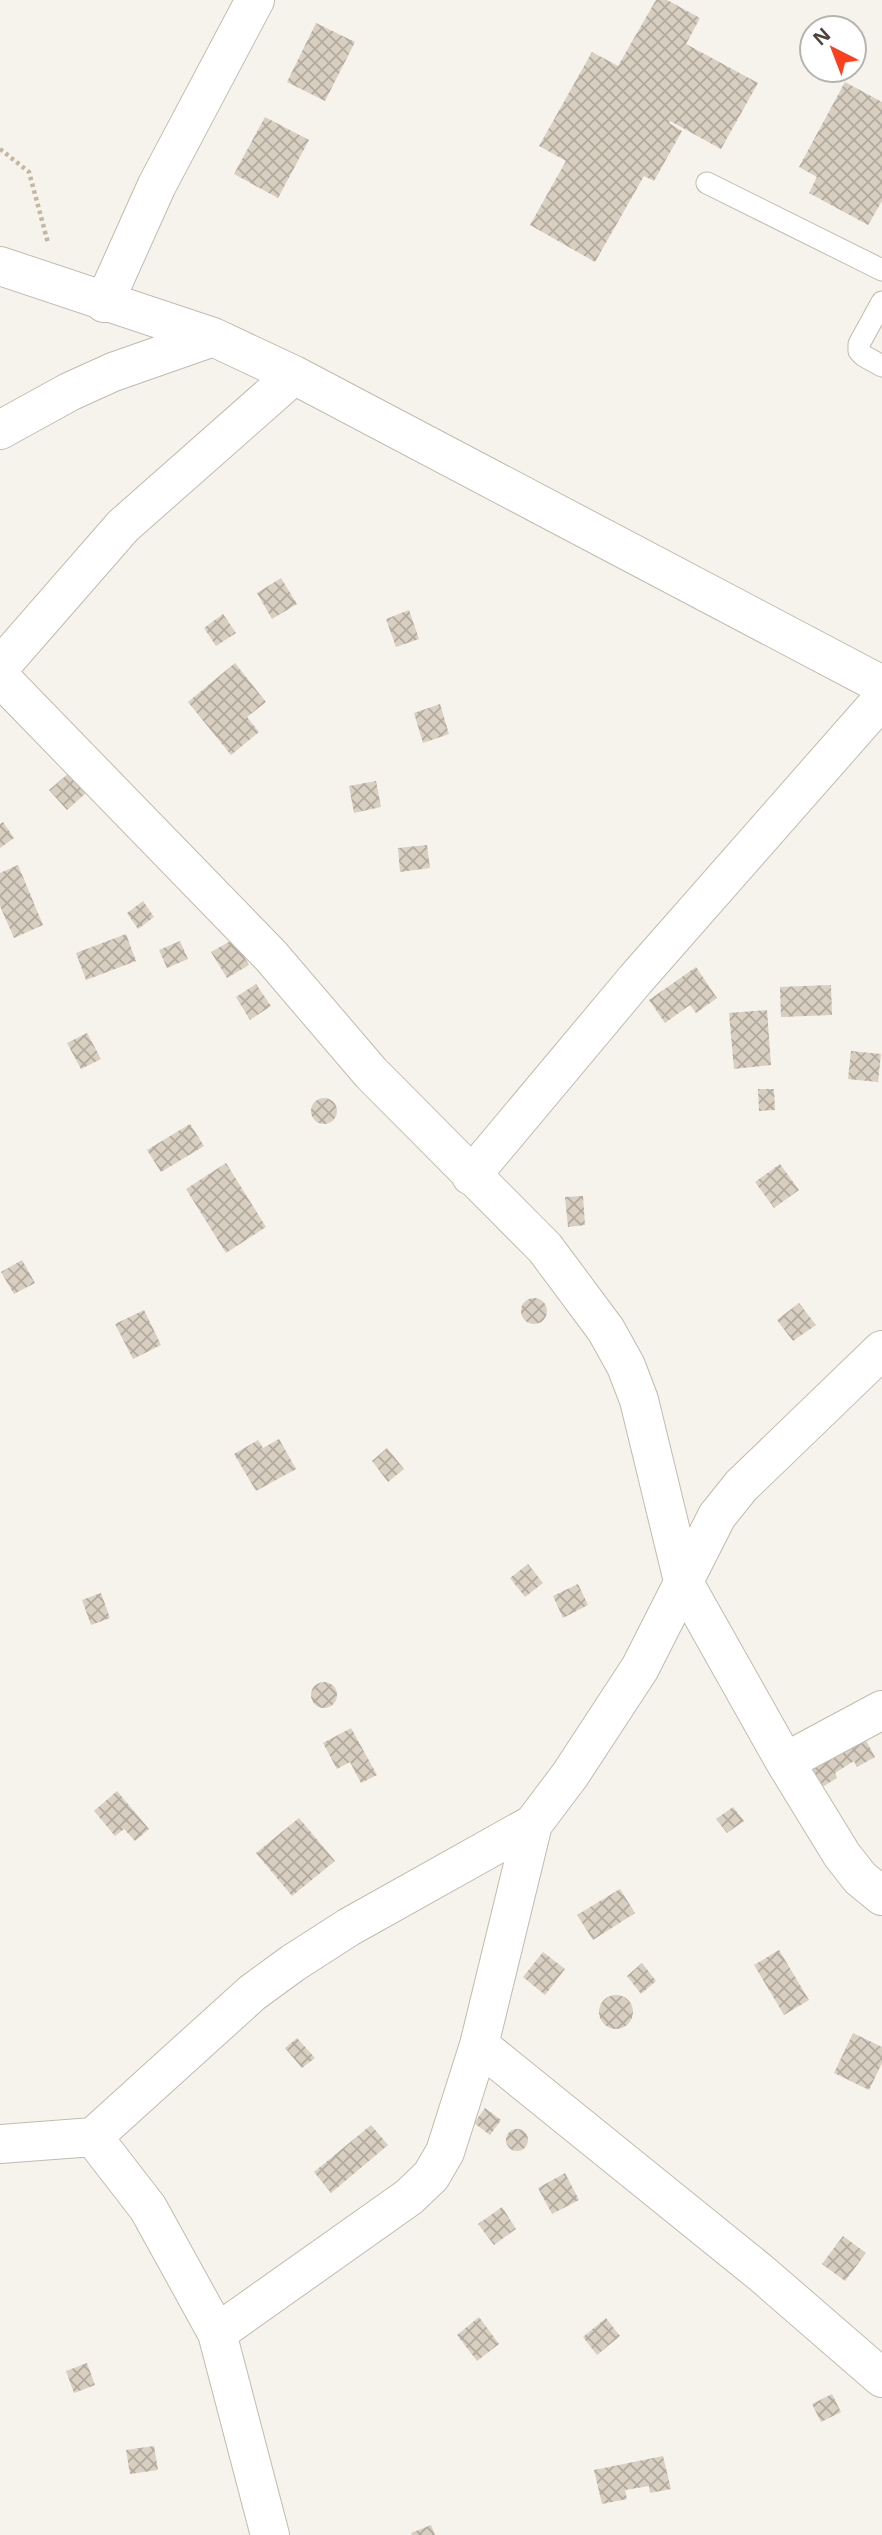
<svg xmlns="http://www.w3.org/2000/svg" width="882" height="2535" font-family="'Noto Sans',sans-serif">
	<style>
		.building { fill: url(#building-cross-hatch) }
		.lines { fill: none; stroke-linecap: round; stroke-linejoin: round }
		.service-casing { stroke: #c2bbae; stroke-width: 23 }
		.minor-casing { stroke: #c2bbae; stroke-width: 40 }
		.path { stroke: #c4b79f; stroke-width: 4.5; stroke-dasharray: 3.5 3.5; stroke-linecap: butt }
		.service { stroke: #fff; stroke-width: 21 }
		.minor { stroke: #fff; stroke-width: 38 }
	</style>
	<defs>
		<pattern id="building-cross-hatch" width="8" height="8" patternUnits="userSpaceOnUse" patternTransform="scale(1.75)"><rect width="8" height="8" fill="#d8cfc1"/><path d="M0 0l8 8M0 8l8-8" fill="none" stroke="#b1aa9e"/></pattern>
	</defs>
	<rect width="100%" height="100%" fill="#f6f3ec"/>
	<path class="building" d="M656,0H667L700,18L686,44L758,83L721,149L670,121L669,123L682,131L654,181L644,176L595,262L530,225L566,161L539,146L592,52L618,66Z
		M316,23L355,42L325,101L287,82Z
		M845,82L882,102V201L868,225L809,193L817,177L799,167Z
		M265,117L309,140L278,198L234,174Z
		M281,578L297,604L272,619L257,593Z
		M409,610L419,639L396,647L386,619Z
		M223,614L236,633L216,646L204,628Z
		M235,663L266,702L247,717L259,732L231,755L188,702Z
		M440,704L449,734L423,743L414,713Z
		M69,773L86,793L67,810L49,790Z
		M376,781L381,807L354,813L349,786Z
		M3,822L14,838L0,848V824Z
		M427,845L430,868L400,872L398,848Z
		M18,865L43,925L14,938L0,906V873Z
		M143,901L154,917L138,929L127,913Z
		M126,934L136,961L86,980L76,953Z
		M234,939L249,965L227,978L211,952Z
		M180,941L188,959L167,968L159,950Z
		M696,967L717,998L696,1013L690,1005L665,1023L649,1000Z
		M256,984L271,1006L250,1020L236,997Z
		M831,985L832,1015L781,1017L780,987Z
		M767,1010L771,1065L734,1069L729,1013Z
		M87,1033L101,1059L81,1069L67,1043Z
		M851,1051L881,1054L878,1082L848,1079Z
		M758,1089H774L775,1110L759,1111Z
		M311 1111a13 13 0 1 1 26 0a13 13 0 1 1-26 0Z
		M190,1124L204,1146L161,1172L147,1150Z
		M226,1163L266,1227L226,1253L186,1189Z
		M780,1164L799,1190L774,1208L755,1182Z
		M583,1196L585,1225L568,1227L565,1197Z
		M22,1260L35,1283L14,1294L1,1272Z
		M521 1311a13 13 0 1 1 26 0a13 13 0 1 1-26 0Z
		M799,1303L816,1325L793,1341L777,1320Z
		M144,1310L161,1345L133,1359L115,1324Z
		M279,1439L296,1469L256,1491L234,1454L258,1440L263,1448Z
		M387,1448L404,1469L388,1482L372,1461Z
		M528,1564L543,1583L525,1597L510,1578Z
		M578,1584L588,1605L563,1618L553,1596Z
		M101,1593L110,1618L91,1625L82,1600Z
		M311 1695a13 13 0 1 1 26 0a13 13 0 1 1-26 0Z
		M351,1728L377,1775L361,1783L350,1762L337,1769L323,1743Z
		M863,1735L875,1757L857,1767L854,1761L835,1773L837,1778L814,1792L802,1770Z
		M117,1791L149,1829L135,1841L124,1829L115,1836L94,1811Z
		M733,1807L744,1821L727,1833L716,1819Z
		M299,1818L335,1861L292,1896L256,1853Z
		M620,1889L635,1913L593,1940L577,1915Z
		M779,1950L809,2000L784,2015L754,1965Z
		M543,1952L565,1969L545,1995L523,1977Z
		M642,1963L656,1981L641,1994L627,1976Z
		M599 2012a17 17 0 1 1 34 0a17 17 0 1 1-34 0Z
		M853,2033L882,2047V2063L869,2090L834,2073Z
		M297,2038L315,2058L302,2068L285,2048Z
		M485,2108L501,2120L490,2135L474,2123Z
		M371,2125L388,2145L331,2193L314,2172Z
		M506 2140a11 11 0 1 1 22 0a11 11 0 1 1-22 0Z
		M565,2173L579,2200L552,2214L538,2188Z
		M502,2207L516,2229L494,2245L478,2224Z
		M843,2236L866,2253L845,2281L822,2264Z
		M479,2317L499,2344L477,2361L457,2335Z
		M606,2318L620,2336L597,2355L583,2337Z
		M87,2363L95,2385L74,2393L66,2371Z
		M832,2394L841,2412L821,2422L812,2404Z
		M154,2446L158,2470L130,2474L126,2450Z
		M663,2456L671,2489L650,2493L649,2486L625,2490L627,2499L602,2504L594,2470Z
		M431,2525L435,2535H412L411,2533Z"/>
	<g class="lines">
		<defs>
			<path id="service" d="M707,183L882,270
				M882,302L859,344V351L864,356L882,366"/>
			<path id="minor" d="M0,266L213,337L294,375L882,685
				M104,303L157,185L255,0
				M0,430L69,392L113,372L213,337
				M0,667L123,526L294,375
				M0,677L271,956L371,1073L545,1248L606,1330L626,1366L639,1400L683,1581L785,1762L842,1855L860,1878L882,1896
				M471,1176L635,980L882,699
				M785,1762L882,1710
				M479,2045L761,2273L882,2378
				M93,2137L252,1993L293,1963L349,1927L533,1824L570,1775L640,1668L717,1516L741,1486L882,1350
				M0,2144L93,2137L148,2208L217,2333L270,2535
				M217,2333L409,2197L431,2176L445,2152L479,2045L533,1824"/>
		</defs>
		<use href="#service" class="service-casing"/>
		<use href="#minor" class="minor-casing"/>
		<path class="path" d="M0,149L29,172L48,243"/>
		<use href="#service" class="service"/>
		<use href="#minor" class="minor"/>
	</g>
	<g transform="translate(833 49) rotate(318)"><circle r="33" fill="#ffffff" stroke="#b7b4b0" stroke-width="2"/>
	<path d="M0-5L12 26L0 18L-12 26Z" fill="#fc3f1d"/>
	<text y="-10" font-size="19" font-weight="bold" text-anchor="middle" fill="#4b4439">N</text>
	</g>
</svg>
